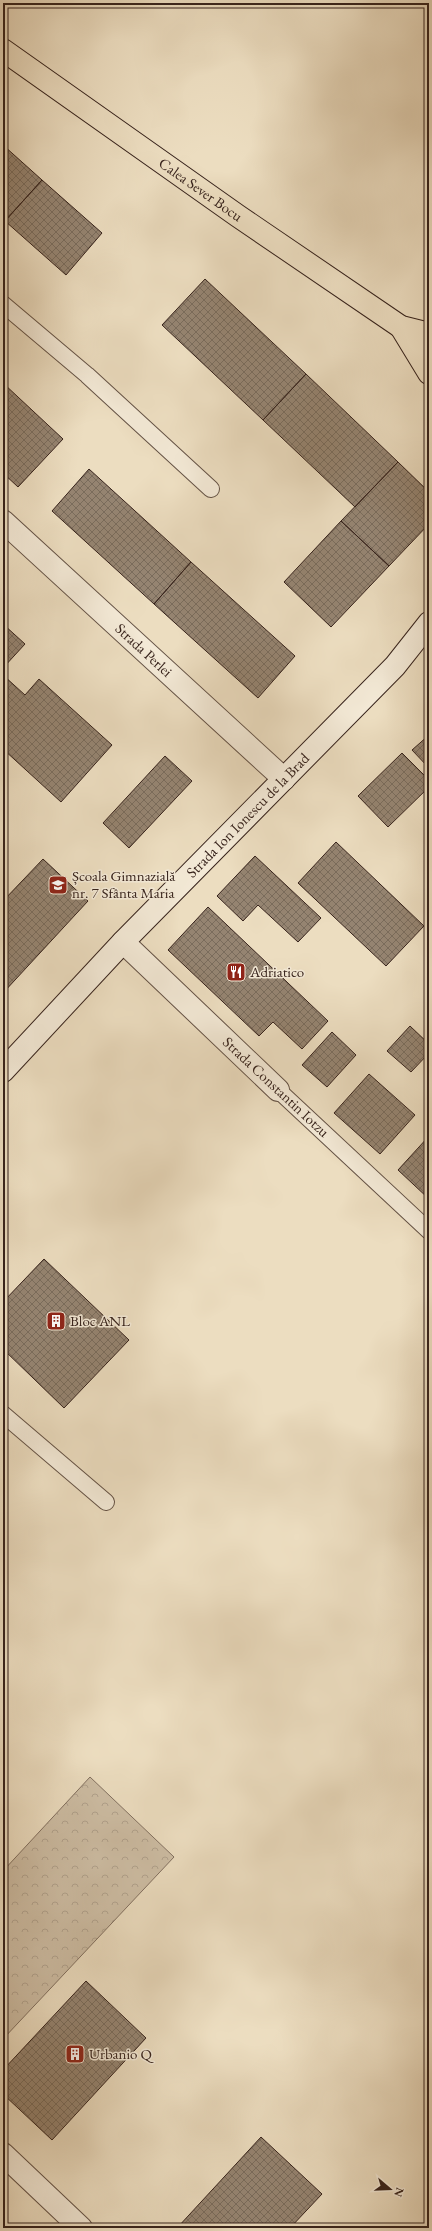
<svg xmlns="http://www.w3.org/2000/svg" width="432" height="2231" font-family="'EB Garamond',serif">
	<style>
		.forest { fill: url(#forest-crowns); stroke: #827060 }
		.building { fill: url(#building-cross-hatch); stroke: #37231c }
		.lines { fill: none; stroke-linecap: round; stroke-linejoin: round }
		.lane-casing { stroke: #645245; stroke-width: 18 }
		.street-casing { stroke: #645245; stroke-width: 24 }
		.secondary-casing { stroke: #37231c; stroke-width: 24 }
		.primary-casing { stroke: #37231c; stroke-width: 24 }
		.lane { stroke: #f3e9d6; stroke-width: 16 }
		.street { stroke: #f3e9d6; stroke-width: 22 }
		.secondary { stroke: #f3e9d6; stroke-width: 22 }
		.primary { stroke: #ecddc0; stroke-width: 22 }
		.labels { text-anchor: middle; stroke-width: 3; stroke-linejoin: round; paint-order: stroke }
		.street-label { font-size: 15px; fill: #37231c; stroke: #f3e9d6 }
		.poi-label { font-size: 15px; fill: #37231c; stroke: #f3e9d6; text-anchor: start }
	</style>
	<defs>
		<pattern id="forest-crowns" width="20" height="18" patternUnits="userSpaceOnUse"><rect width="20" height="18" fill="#cdbda4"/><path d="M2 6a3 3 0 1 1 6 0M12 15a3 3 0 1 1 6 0" fill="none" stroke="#b1a28d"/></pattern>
		<pattern id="building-cross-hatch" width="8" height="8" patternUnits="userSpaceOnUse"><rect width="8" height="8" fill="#958471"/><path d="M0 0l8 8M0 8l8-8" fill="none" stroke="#7a6c5c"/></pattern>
	</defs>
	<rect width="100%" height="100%" fill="#ecddc0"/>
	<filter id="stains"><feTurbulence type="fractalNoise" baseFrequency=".005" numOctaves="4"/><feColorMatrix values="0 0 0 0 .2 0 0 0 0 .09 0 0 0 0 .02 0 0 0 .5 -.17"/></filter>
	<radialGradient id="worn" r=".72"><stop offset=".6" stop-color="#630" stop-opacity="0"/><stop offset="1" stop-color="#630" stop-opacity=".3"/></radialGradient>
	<path class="forest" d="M90,1777L174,1857L3,2039V1871Z"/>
	<path class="building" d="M3,145L42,180L5,221L3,219Z
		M42,180L102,233L66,275L5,221Z
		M205,279L306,374L263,420L162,325Z
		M306,374L398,462L355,507L263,420Z
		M3,383L63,439L18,487L3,473Z
		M398,462L429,492V524L389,566L341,521Z
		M89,469L191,562L154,604L52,511Z
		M341,521L389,566L331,627L284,582Z
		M191,562L295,656L258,698L154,604Z
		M3,624L25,644L3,668Z
		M3,675L25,695L39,679L112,745L61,802L3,749Z
		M429,735V768L412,750Z
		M402,753L429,780V787L388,827L358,796Z
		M165,756L192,781L129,848L103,823Z
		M336,842L424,926L386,966L298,883Z
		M255,856L321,918L298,942L258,905L243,921L217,896Z
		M43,859L88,901L3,993V901Z
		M208,907L328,1021L302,1049L273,1022L259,1036L168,950Z
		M410,1026L429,1044V1053L411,1072L387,1051Z
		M332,1032L356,1055L327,1087L302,1065Z
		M369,1074L415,1115L380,1154L334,1113Z
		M429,1136V1199L398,1170Z
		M44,1259L129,1340L64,1408L3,1349V1302Z
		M86,1981L146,2038L52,2140L3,2094V2070Z
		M261,2137L322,2194L290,2228H177Z"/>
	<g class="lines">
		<defs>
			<path id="lane" d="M3,304L87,375L211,489
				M278,1090L429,1231
				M3,1414L106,1502"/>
			<g id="street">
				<path id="s1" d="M3,521L284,779"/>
				<path d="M123,942L278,1090"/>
				<path d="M3,2154L81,2228"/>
			</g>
			<g id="secondary">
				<path id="s2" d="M3,1071L123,942L395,666L429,623"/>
			</g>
			<g id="primary">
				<path id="s3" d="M3,50L238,216L401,327L429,334"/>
				<path d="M401,327L429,373"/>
			</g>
		</defs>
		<use href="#lane" class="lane-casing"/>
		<use href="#street" class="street-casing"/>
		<use href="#secondary" class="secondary-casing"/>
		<use href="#primary" class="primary-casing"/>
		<use href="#lane" class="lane"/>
		<use href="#street" class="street"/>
		<use href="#secondary" class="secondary"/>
		<use href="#primary" class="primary"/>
	</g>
	<defs>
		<symbol id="school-square" viewBox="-11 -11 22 22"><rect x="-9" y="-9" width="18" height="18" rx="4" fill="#8f2418" stroke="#f3e9d6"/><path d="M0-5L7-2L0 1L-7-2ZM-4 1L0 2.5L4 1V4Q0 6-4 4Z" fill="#fff"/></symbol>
		<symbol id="restaurant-square" viewBox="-11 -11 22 22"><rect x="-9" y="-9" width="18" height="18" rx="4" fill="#8f2418" stroke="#f3e9d6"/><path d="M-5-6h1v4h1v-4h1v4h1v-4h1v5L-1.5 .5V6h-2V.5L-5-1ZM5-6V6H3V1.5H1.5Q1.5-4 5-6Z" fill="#fff"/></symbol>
		<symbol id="building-square" viewBox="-11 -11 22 22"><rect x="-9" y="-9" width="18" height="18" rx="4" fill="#8f2418" stroke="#f3e9d6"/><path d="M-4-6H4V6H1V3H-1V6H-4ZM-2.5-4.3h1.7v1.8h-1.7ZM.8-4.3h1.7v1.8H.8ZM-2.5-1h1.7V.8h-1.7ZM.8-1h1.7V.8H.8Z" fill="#fff"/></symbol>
	</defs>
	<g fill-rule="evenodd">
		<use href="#school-square" x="47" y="874" width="22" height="22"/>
		<use href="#restaurant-square" x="225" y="961" width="22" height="22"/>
		<use href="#building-square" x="45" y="1310" width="22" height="22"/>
		<use href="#building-square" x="64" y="2043" width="22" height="22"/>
	</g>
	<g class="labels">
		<g class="street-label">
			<text dy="5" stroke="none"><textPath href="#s3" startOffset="242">Calea Sever Bocu</textPath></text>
			<text dy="5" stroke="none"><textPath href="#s1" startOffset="191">Strada Perlei</textPath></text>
			<text dy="5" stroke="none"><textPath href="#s2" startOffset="354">Strada Ion Ionescu de la Brad</textPath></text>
			<text transform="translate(276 1087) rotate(43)" y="5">Strada Constantin Iotzu</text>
		</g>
		<g class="poi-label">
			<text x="72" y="881">Școala Gimnazială<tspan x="72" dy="17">nr. 7 Sfânta Maria</tspan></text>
			<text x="250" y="977">Adriatico</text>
			<text x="70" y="1326">Bloc ANL</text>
			<text x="89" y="2059">Urbanio Q</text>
		</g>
	</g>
	<rect width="432" height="2231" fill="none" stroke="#ecddc0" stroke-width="16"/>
	<rect x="4" y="4" width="424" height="2223" fill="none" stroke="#37231c" stroke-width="2"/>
	<rect x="8" y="8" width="416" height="2215" fill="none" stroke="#37231c"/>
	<g transform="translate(390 2189) rotate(109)" stroke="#f3e9d6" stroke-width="3" paint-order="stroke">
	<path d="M0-3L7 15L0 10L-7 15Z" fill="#37231c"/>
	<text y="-6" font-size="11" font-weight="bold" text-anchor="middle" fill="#37231c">N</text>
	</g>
	<rect width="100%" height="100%" filter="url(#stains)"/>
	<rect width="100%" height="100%" fill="url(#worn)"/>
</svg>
